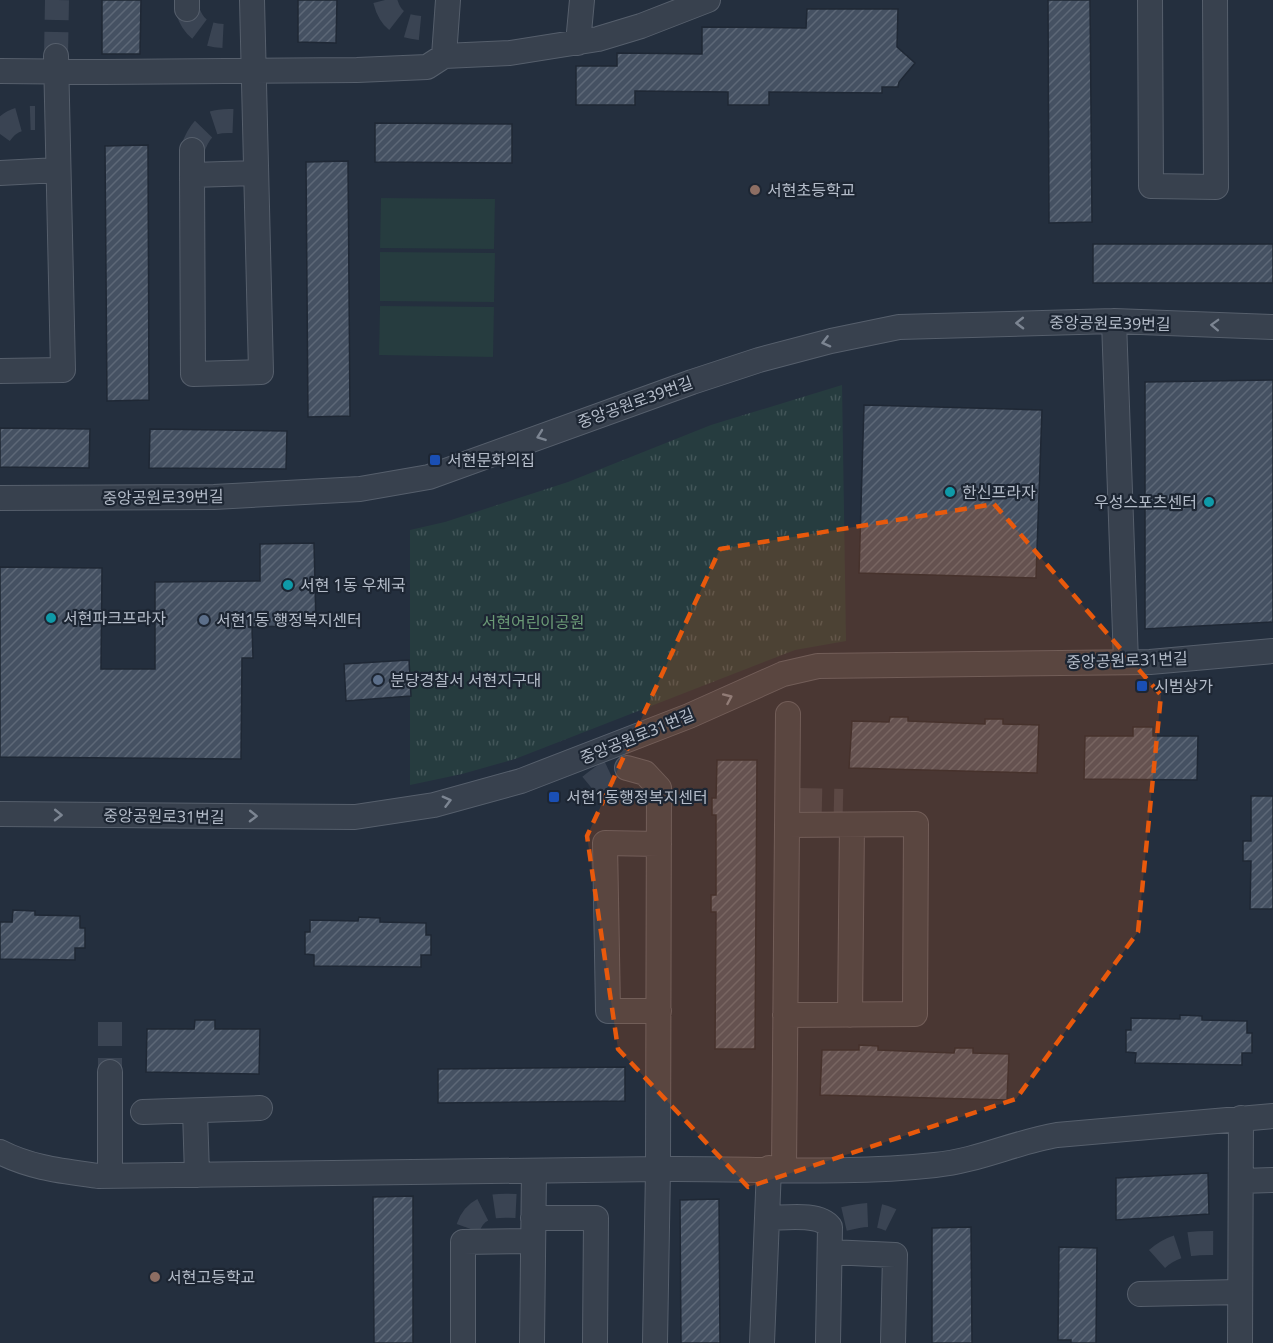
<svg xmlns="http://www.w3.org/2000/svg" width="1273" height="1343" font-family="'Noto Sans','Noto Sans KR',sans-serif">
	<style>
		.park { fill: url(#park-tufts) }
		.pitch { fill: #263c3f }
		.building { fill: url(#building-hatch); stroke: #1f2835; stroke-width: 1.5 }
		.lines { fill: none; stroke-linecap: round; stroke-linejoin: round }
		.minor-tunnel { stroke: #3a4453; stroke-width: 24; stroke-dasharray: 24 12; stroke-linecap: butt }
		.minor-casing { stroke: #565f6c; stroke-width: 26 }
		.minor { stroke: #38414e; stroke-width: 24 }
		.oneway { stroke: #7c8592 }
		.marked { fill: #e8590c; fill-opacity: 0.2; stroke: #e8590c; stroke-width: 4.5; stroke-dasharray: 12 8; stroke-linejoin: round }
		.education-dot { fill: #8d6e63; stroke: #1d2633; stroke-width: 2 }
		.transit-dot { fill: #1a4fb4; stroke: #1d2633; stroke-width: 2 }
		.culture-dot { fill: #0f9aa8; stroke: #1d2633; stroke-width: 2 }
		.service-dot { fill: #5c6f8a; stroke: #1d2633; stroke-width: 2 }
		.labels { text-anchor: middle; stroke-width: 4.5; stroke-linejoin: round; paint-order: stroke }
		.poi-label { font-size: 16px; fill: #b4bcc9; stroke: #1d2633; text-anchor: start }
		.street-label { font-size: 16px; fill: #b4bcc9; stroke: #1d2633 }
		.park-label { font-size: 16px; fill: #6b9a76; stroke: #1d2633 }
	</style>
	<defs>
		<pattern id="park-tufts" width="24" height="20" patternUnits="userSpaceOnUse" patternTransform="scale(1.5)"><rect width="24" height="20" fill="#263c3f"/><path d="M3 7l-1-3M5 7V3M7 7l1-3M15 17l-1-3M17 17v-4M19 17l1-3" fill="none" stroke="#435659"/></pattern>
		<pattern id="building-hatch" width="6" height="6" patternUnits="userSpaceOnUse" patternTransform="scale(1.5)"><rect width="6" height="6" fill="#455162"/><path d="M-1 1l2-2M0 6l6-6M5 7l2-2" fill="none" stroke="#5d6877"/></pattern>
	</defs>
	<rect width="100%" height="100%" fill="#242f3e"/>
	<path class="park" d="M842,385L846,641L795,650L515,759L462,774L410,785V530L445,522L568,482L711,425Z"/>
	<path class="pitch" d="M381,198L495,199L494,249L380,248Z
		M380,252L495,253L494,302L380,301Z
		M380,306L494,307L493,357L379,355Z"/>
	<path class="building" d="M102,0H141L140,54H102Z
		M298,0H337L336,43L298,42Z
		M1048,0H1090L1092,222L1049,223Z
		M807,9H898L897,47L915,63L899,82L898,87H882V93L769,92V105H728V92L635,91V105H576V66H617V53L702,54V27L806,28Z
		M375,123L512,124V163L375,162Z
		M148,145L149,400L107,401L105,146Z
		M348,161L350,416L308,417L306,162Z
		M1093,244H1273V283H1093Z
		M1273,380V622L1145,629V382Z
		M864,405L1042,410L1036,578L859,573Z
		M0,428L90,429L89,468L0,467Z
		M150,429L287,431L286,469L149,468Z
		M314,543L316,625L252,627L253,658H242L241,759L0,757V567L102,568L101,669H155V582L260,581V544Z
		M409,660L411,696L346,701L344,664Z
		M890,717H908V721L985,724V719H1003V724L1039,725L1037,773L849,768L852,721L889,722Z
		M1133,727H1153V736H1198L1197,780L1084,779L1085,736H1133Z
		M717,760H757L755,1049H715L716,912H711V895H716V815H712V798H716Z
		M1251,796H1273V909H1250L1251,861H1243V841H1251Z
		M13,910L35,911V915L80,916V928H85V948H75V960L0,959V922H12Z
		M359,917L380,918V922L426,923V935H431V955H421V967L314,966V955L305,954V932H310V920L358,921Z
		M1180,1015L1202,1016V1020L1247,1021V1033H1252V1053H1242V1065L1135,1063L1136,1053L1126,1052V1030H1131V1018L1180,1019Z
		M195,1020H215V1029H260L259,1074L146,1072L147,1029H194Z
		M859,1045L878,1046V1050L954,1053L955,1048H973V1053L1009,1054L1007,1100L820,1095L822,1050H859Z
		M625,1067V1101L438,1103V1069Z
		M1208,1173L1209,1214L1116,1220V1178Z
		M413,1196V1343H374L373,1197Z
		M719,1199L720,1343H681L680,1200Z
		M971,1227L972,1343H932V1228Z
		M1059,1247L1097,1248L1096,1343H1071V1340H1058Z"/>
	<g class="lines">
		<path class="minor-tunnel" d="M385,0C390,20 400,26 420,28
			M187,9C193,28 203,35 223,36
			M56,56L57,0
			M0,134C10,120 19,118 35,118
			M192,150C201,127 208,120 233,121
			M590,786C602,776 612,769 627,768
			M798,800L843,801
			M110,1022V1072
			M844,1219C861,1215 875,1212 891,1220
			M468,1228C476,1205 495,1205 516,1206
			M1157,1259C1177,1241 1200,1243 1224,1243"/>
		<defs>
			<path id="minor" d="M252,0L261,372L193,374L192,175L256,173
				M1150,0L1151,186L1216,187L1215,0
				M187,9V0
				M578,43L582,0
				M444,56L448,0
				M0,71L104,72L357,70L427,67L444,56L510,53L598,39L641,26L708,0
				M192,150V175
				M0,173L58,170
				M1114,321L1126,662
				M0,371L63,370L56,56
				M0,498L214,497L360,489L429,477L692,382L759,360L831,341L899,327L1114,321L1273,327
				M627,768L645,773L659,788L658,1169L655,1343
				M0,814L355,817L434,805L521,781L689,716L783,674L818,666L1150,662L1273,651
				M659,844L605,843L608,1011H659
				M785,1015L915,1014L916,824L787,825
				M850,1015L852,825
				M195,1111L197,1175
				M143,1112L260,1108
				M0,1152C31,1168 63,1171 98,1176C285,1173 472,1170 659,1169C751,1168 844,1175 935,1165C977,1161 1016,1142 1057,1135L1273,1116
				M784,1169L788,714
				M110,1176V1072
				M1241,1181L1273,1180
				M533,1218H596L595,1343
				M767,1218C784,1218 819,1212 830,1227L828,1343
				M830,1252L895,1255L893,1343
				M1140,1294L1240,1292
				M463,1343V1242L533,1241
				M532,1343L534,1171
				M762,1343L769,1168
				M1240,1343L1241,1118"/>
		</defs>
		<use href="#minor" class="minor-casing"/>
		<use href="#minor" class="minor"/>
	</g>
	<defs><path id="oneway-chevron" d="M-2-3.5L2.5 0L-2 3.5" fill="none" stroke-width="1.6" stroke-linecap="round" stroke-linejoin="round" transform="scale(1.5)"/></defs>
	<g class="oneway">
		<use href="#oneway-chevron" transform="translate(1020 323) rotate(179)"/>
		<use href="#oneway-chevron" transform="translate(1215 325) rotate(-178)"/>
		<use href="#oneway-chevron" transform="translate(826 342) rotate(166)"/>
		<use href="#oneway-chevron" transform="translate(541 436) rotate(160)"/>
		<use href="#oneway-chevron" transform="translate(728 698) rotate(-24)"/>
		<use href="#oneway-chevron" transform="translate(447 801) rotate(-15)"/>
		<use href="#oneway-chevron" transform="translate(58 815) rotate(1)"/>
		<use href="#oneway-chevron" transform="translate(253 816) rotate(1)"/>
	</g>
	<path class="marked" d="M994,504L1161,695L1138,932L1016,1099L748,1187L618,1049L587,836L720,549Z"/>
	<g class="education-dot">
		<circle cx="755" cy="190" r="6"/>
		<circle cx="155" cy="1277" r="6"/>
	</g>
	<g class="transit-dot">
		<rect x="429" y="454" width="12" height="12" rx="3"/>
		<rect x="1136" y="680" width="12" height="12" rx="3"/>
		<rect x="548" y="791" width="12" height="12" rx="3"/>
	</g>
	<g class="culture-dot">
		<circle cx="950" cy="492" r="6"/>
		<circle cx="1209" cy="502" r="6"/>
		<circle cx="288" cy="585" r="6"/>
		<circle cx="51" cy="618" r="6"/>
	</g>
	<g class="service-dot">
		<circle cx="204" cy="620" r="6"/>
		<circle cx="378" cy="680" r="6"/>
	</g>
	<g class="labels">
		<g class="poi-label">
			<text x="767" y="196">서현초등학교</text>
			<text x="447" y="466">서현문화의집</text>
			<text x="962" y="498">한신프라자</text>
			<text x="1197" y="508" text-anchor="end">우성스포츠센터</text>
			<text x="300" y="591">서현 1동 우체국</text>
			<text x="63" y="624">서현파크프라자</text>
			<text x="216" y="626">서현1동 행정복지센터</text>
			<text x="390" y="686">분당경찰서 서현지구대</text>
			<text x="1154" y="692">시범상가</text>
			<text x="566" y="803">서현1동행정복지센터</text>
			<text x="167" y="1283">서현고등학교</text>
		</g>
		<g class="street-label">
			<text transform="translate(1110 323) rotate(1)" y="6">중앙공원로39번길</text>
			<text transform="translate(635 402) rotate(-20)" y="6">중앙공원로39번길</text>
			<text transform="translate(163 497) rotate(-1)" y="6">중앙공원로39번길</text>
			<text transform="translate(1127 660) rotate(-2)" y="6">중앙공원로31번길</text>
			<text transform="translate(637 736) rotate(-22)" y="6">중앙공원로31번길</text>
			<text transform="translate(164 816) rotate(1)" y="6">중앙공원로31번길</text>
		</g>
		<g class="park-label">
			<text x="533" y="628">서현어린이공원</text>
		</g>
	</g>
</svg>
